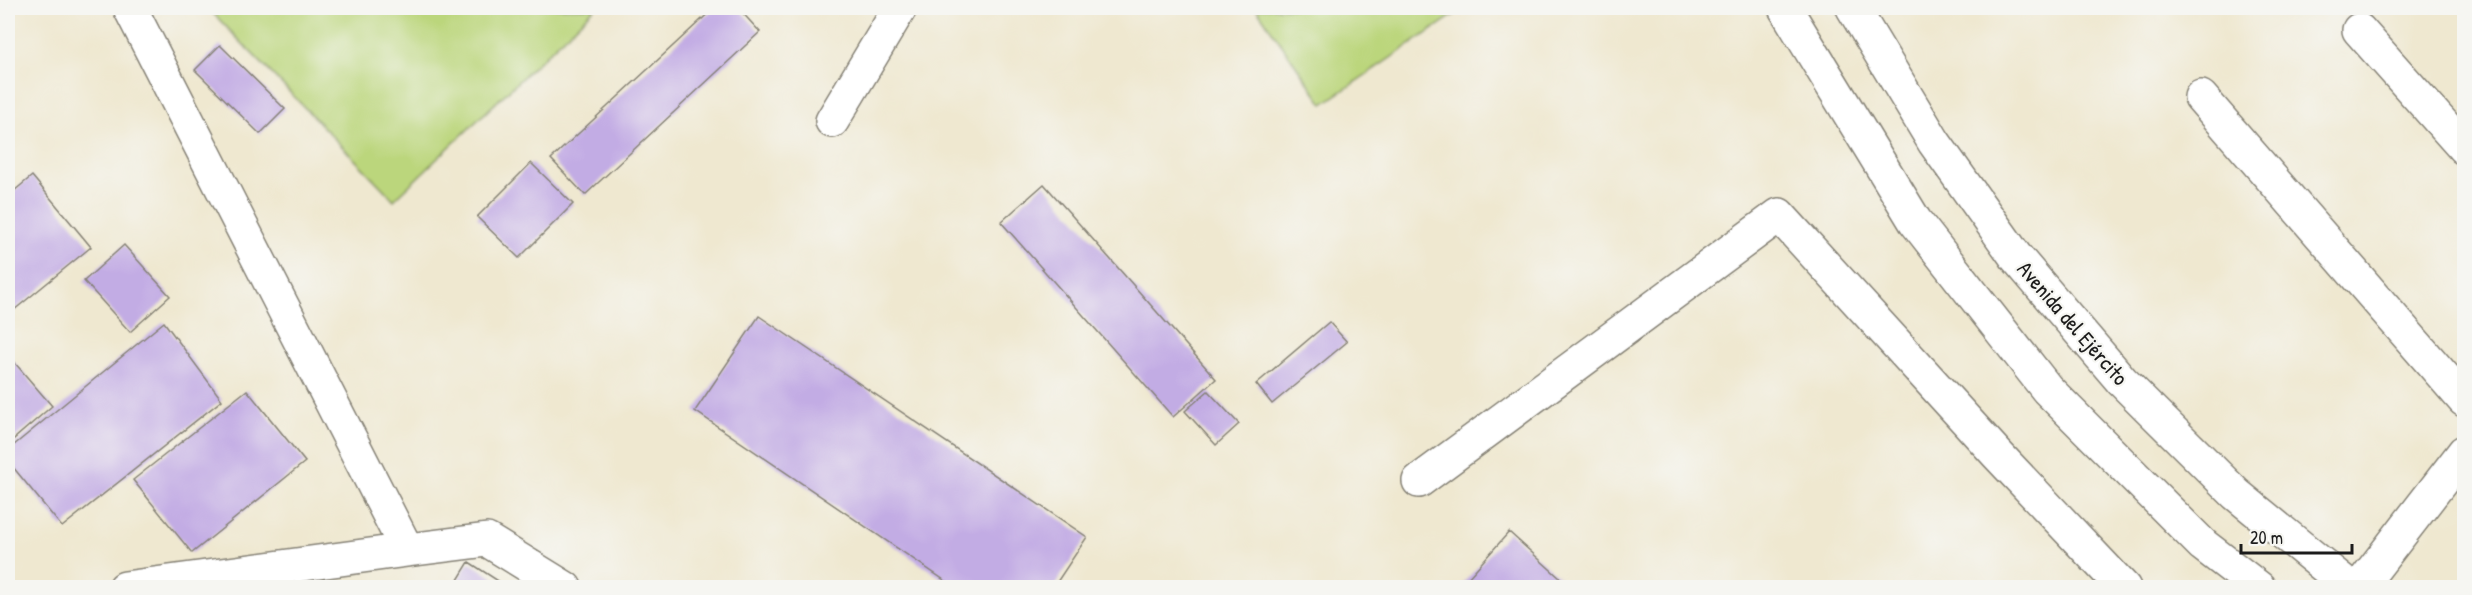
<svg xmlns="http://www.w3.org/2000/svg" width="2472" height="595" font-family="'Patrick Hand',sans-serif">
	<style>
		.green { fill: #bbd67b; stroke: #6c794c; stroke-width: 1.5 }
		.building { fill: #c2ace4 }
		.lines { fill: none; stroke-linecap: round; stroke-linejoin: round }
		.minor-casing { stroke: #868276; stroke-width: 36 }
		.major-casing { stroke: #868276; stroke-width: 36 }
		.minor { stroke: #fff; stroke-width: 33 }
		.major { stroke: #fff; stroke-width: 33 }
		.labels { text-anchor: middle; stroke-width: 4.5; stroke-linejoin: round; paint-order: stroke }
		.street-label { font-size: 22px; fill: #1c1c1c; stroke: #f6f6f2 }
	</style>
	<rect width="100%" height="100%" fill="#f6f6f2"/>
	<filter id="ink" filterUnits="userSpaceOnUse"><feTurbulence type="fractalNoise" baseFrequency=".0167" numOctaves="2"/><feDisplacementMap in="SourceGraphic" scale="12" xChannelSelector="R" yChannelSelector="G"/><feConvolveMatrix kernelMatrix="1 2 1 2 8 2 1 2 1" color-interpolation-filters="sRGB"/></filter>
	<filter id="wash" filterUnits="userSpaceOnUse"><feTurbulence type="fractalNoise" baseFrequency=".008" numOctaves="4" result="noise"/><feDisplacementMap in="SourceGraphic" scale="24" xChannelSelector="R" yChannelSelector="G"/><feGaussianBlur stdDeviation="1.35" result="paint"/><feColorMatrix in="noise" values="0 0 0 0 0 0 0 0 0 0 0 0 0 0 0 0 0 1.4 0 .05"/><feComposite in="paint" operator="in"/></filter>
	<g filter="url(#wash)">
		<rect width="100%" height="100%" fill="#efe8d0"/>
		<path class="green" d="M208,8H595L394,200Z
			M1256,8H1464L1323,104Z"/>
		<g id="blocks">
			<path class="building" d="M714,8H738L760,32L585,195L551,159Z
				M220,45L285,109L260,134L195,70Z
				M531,163L573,204L519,258L477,217Z
				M32,176L91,247L8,315V196Z
				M1044,184L1216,379L1173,417L1001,222Z
				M124,245L170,296L130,332L84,281Z
				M759,316L1087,537L1053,588H956L695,411Z
				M164,322L222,400L62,527L8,461V450Z
				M1329,322L1347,342L1272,404L1256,384Z
				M8,355L52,406L8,444Z
				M247,390L305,462L192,553L133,480Z
				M1208,391L1239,424L1216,445L1185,411Z
				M1509,532L1571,588H1459Z
				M469,562L509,588H453Z"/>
		</g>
	</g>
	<g filter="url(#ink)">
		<use href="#blocks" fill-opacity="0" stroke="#868276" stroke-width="1.5"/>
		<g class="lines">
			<defs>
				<path id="minor" d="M2359,30L2464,148
					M2201,97L2464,400
					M832,121L900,8
					M1419,481L1779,215L1997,454L2124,588
					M407,550L487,540L565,588
					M125,588L407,550L130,8
					M2359,588L2464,452"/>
				<path id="major" d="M1785,8L1915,221L2047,389L2203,545L2259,588
					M1853,8L1934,142L2016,257L2122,381L2236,494L2351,588"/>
			</defs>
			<use href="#minor" class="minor-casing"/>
			<use href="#major" class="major-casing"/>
			<use href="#minor" class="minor"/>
			<use href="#major" class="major"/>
		</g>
	</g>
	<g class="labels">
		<g class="street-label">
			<text transform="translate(2073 323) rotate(49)" y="8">Avenida del Ejército</text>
		</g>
	</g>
	<rect width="2472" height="595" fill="none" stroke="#f6f6f2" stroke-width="30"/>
	<path d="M2241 544v9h111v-9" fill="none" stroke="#1c1c1c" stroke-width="3"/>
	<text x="2250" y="544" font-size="18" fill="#1c1c1c" stroke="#f6f6f2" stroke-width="4.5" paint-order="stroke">20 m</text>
</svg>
